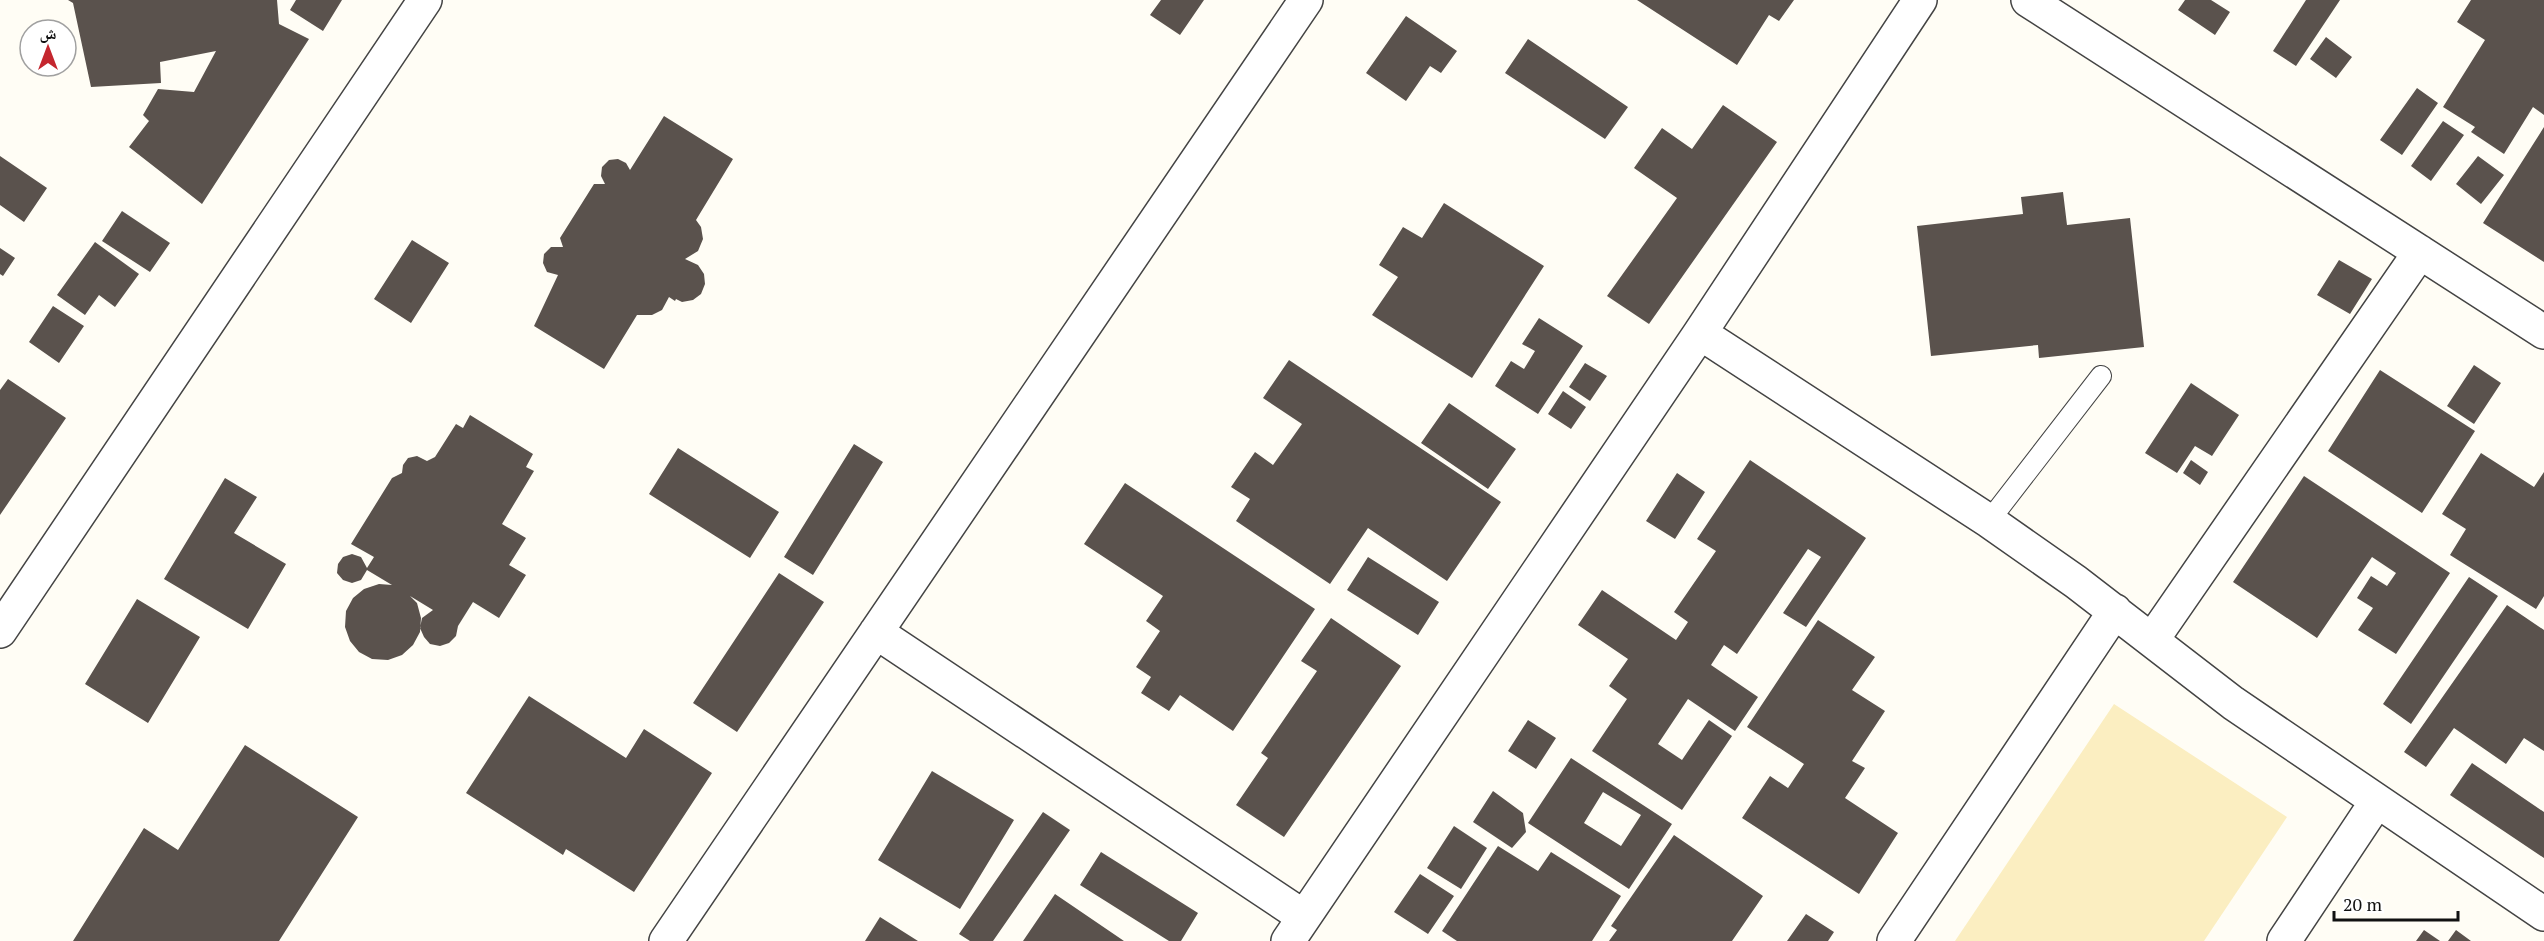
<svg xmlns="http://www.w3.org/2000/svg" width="2544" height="941" font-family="'PT Serif','Noto Naskh Arabic',serif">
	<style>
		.sand { fill: #fbeec1 }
		.building { fill: #5a524d; fill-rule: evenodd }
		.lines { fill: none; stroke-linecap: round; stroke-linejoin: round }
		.service-casing { stroke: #444; stroke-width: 22 }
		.minor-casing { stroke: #444; stroke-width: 36 }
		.service { stroke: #fff; stroke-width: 20 }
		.minor { stroke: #fff; stroke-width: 33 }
	</style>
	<rect width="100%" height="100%" fill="#fffdf5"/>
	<path class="sand" d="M2114,704L2287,817L2204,941H1955Z"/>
	<path class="building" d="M68,0H277L279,24L309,39L202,204L129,147L149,121L143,115L158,89L194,92L216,51L160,62L161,83L91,87L73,3Z
		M296,0H342L323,31L290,10Z
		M1161,0H1204L1180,35L1150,15Z
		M1637,0H1794L1779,21L1769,15L1737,65Z
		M2185,0H2211L2230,12L2215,35L2178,10Z
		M2306,0H2340L2296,66L2273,51Z
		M2471,0H2544V115L2533,107L2504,154L2471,132L2475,127L2443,107L2485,40L2457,22Z
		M1406,16L1457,51L1441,73L1430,66L1406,101L1366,73Z
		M2326,37L2352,57L2336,78L2310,59Z
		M1528,39L1628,107L1605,139L1505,73Z
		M2417,88L2438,103L2402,155L2380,140Z
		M1723,105L1777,142L1649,324L1607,296L1677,198L1634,168L1662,128L1692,149Z
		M664,116L733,159L696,220L701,227L703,239L698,251L685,259L698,265L704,274L705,284L701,294L693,300L682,302L676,299L675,301L669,297L662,310L652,315H637L604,369L534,326L558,275L547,272L543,263L544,254L551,247H563L560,238L594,184H605L601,176L602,167L609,160L618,159L626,163L630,170Z
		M2443,121L2464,135L2431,181L2411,166Z
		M2544,127V262L2483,223Z
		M0,156L47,188L24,222L0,205Z
		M2478,156L2504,175L2481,204L2456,184Z
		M2063,192L2067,225L2130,218L2144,347L2039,358L2038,345L1931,356L1917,226L2023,214L2021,197Z
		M1444,203L1544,266L1472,378L1372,315L1398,277L1379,265L1403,227L1422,238Z
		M122,211L170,243L150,272L102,241Z
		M412,240L449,263L411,323L374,299Z
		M95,242L139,274L115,307L99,295L85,315L57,295Z
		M0,248L15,258L3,276L0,274Z
		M2339,260L2372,279L2350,314L2317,295Z
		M53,306L84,326L59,363L29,342Z
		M1539,318L1583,346L1538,414L1495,386L1511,361L1524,369L1535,351L1522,344Z
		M1289,360L1501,502L1447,581L1368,528L1330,584L1236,521L1250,499L1231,487L1255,452L1273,465L1302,424L1263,398Z
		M1585,363L1607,376L1590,401L1569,387Z
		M2474,365L2501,383L2474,424L2447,406Z
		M2380,370L2475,431L2422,513L2328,451Z
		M8,379L66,418L0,515V390Z
		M2191,383L2239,415L2212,456L2195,446L2177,473L2145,453Z
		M1563,391L1586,407L1571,429L1548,414Z
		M1449,403L1516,449L1488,489L1421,443Z
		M470,415L533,454L526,467L534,471L502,524L526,538L509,565L526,575L499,618L473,602L458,626L456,636L449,643L440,646L430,644L424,637L420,628L422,618L433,610L410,596L417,603L421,618L420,632L413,645L402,655L388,660L372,659L359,652L350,641L345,627L346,611L353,598L364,589L379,584L392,585L367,570L361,580L352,583L343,580L337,573L338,564L343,557L352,554L361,557L367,568L374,557L351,544L392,478L402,473L403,465L408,458L417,456L427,461L435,457L456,424L463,428Z
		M854,444L883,462L813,575L784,557Z
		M678,448L779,512L750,558L649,494Z
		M2481,453L2534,487L2544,472V596L2536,609L2450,555L2466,529L2442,514Z
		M1750,460L1866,538L1806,627L1783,613L1821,557L1808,549L1737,654L1724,645L1711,665L1758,697L1735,731L1688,699L1658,744L1682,760L1709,720L1732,736L1682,810L1592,751L1627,699L1609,686L1628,659L1578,625L1602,590L1676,640L1688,622L1674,612L1716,551L1697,539Z
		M2191,460L2208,472L2200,485L2183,473Z
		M1677,473L1705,492L1675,539L1646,521Z
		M2304,476L2450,573L2396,654L2358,630L2373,608L2357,598L2371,576L2387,586L2396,573L2372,557L2317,638L2233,582Z
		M225,478L257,497L234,533L286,564L248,629L164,579Z
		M1125,483L1315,609L1233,731L1180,695L1169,711L1141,693L1151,677L1136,667L1160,631L1146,621L1163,596L1084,544Z
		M1368,557L1439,602L1418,635L1347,590Z
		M779,573L824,602L737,732L693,703Z
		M2469,577L2498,596L2411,724L2383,704Z
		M137,599L200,637L148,723L85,684Z
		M2507,605L2544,630V751L2524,738L2506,764L2454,728L2426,767L2404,752Z
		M1331,618L1401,666L1284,837L1236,805L1268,758L1261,753L1317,671L1301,661Z
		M1818,620L1875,657L1852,690L1885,711L1852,761L1865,768L1845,798L1898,833L1859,894L1742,818L1770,776L1788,788L1804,764L1747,727Z
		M529,696L626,758L644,729L712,773L634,892L566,849L563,855L466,793Z
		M1528,720L1556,738L1536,769L1508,751Z
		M245,745L358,817L279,941H73L144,828L178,850Z
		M1571,758L1672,824L1629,889L1528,823ZM1603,792L1641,815L1621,846L1584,823Z
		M2472,763L2544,812V858L2450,795Z
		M932,771L1014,820L960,909L878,860Z
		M1493,791L1523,813L1526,832L1512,848L1473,822Z
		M1043,812L1070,830L993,941H970L959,934Z
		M1454,826L1487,848L1461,889L1427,868Z
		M1674,835L1763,896L1732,941H1609L1617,930L1611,926Z
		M1498,846L1538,871L1551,852L1621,896L1592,941H1457L1442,931Z
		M1101,852L1198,913L1181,941H1169L1080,885Z
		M1420,874L1454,896L1428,934L1394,912Z
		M1055,894L1124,941H1023Z
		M1806,914L1834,932L1828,941H1787Z
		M880,917L918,941H865Z
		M2424,930L2440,941H2416Z
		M2456,930L2471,941H2448Z"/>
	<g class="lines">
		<defs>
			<path id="service" d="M1989,521L2101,376"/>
			<path id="minor" d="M2028,0L2544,332
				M1700,333L1989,521L2076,582L2233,703L2544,914
				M0,631L425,0
				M876,632L1304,917
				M2152,640L2420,252
				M666,941L1306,0
				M1288,941L1700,333L1920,0
				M1894,941L2115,611
				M2284,941L2377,801"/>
		</defs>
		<use href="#service" class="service-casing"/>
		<use href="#minor" class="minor-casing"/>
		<use href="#service" class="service"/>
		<use href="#minor" class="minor"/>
	</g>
	<g transform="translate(48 48)"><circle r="28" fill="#ffffff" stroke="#a0a0a0" stroke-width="1.5"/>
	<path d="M0-4.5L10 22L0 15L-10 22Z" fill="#c4262e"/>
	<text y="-9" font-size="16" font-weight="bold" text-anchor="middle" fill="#111111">ش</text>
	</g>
	<path d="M2334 911v9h124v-9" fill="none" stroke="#111111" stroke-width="3"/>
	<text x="2343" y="911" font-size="18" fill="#111111" stroke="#ffffff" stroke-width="4.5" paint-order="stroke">20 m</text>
</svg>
